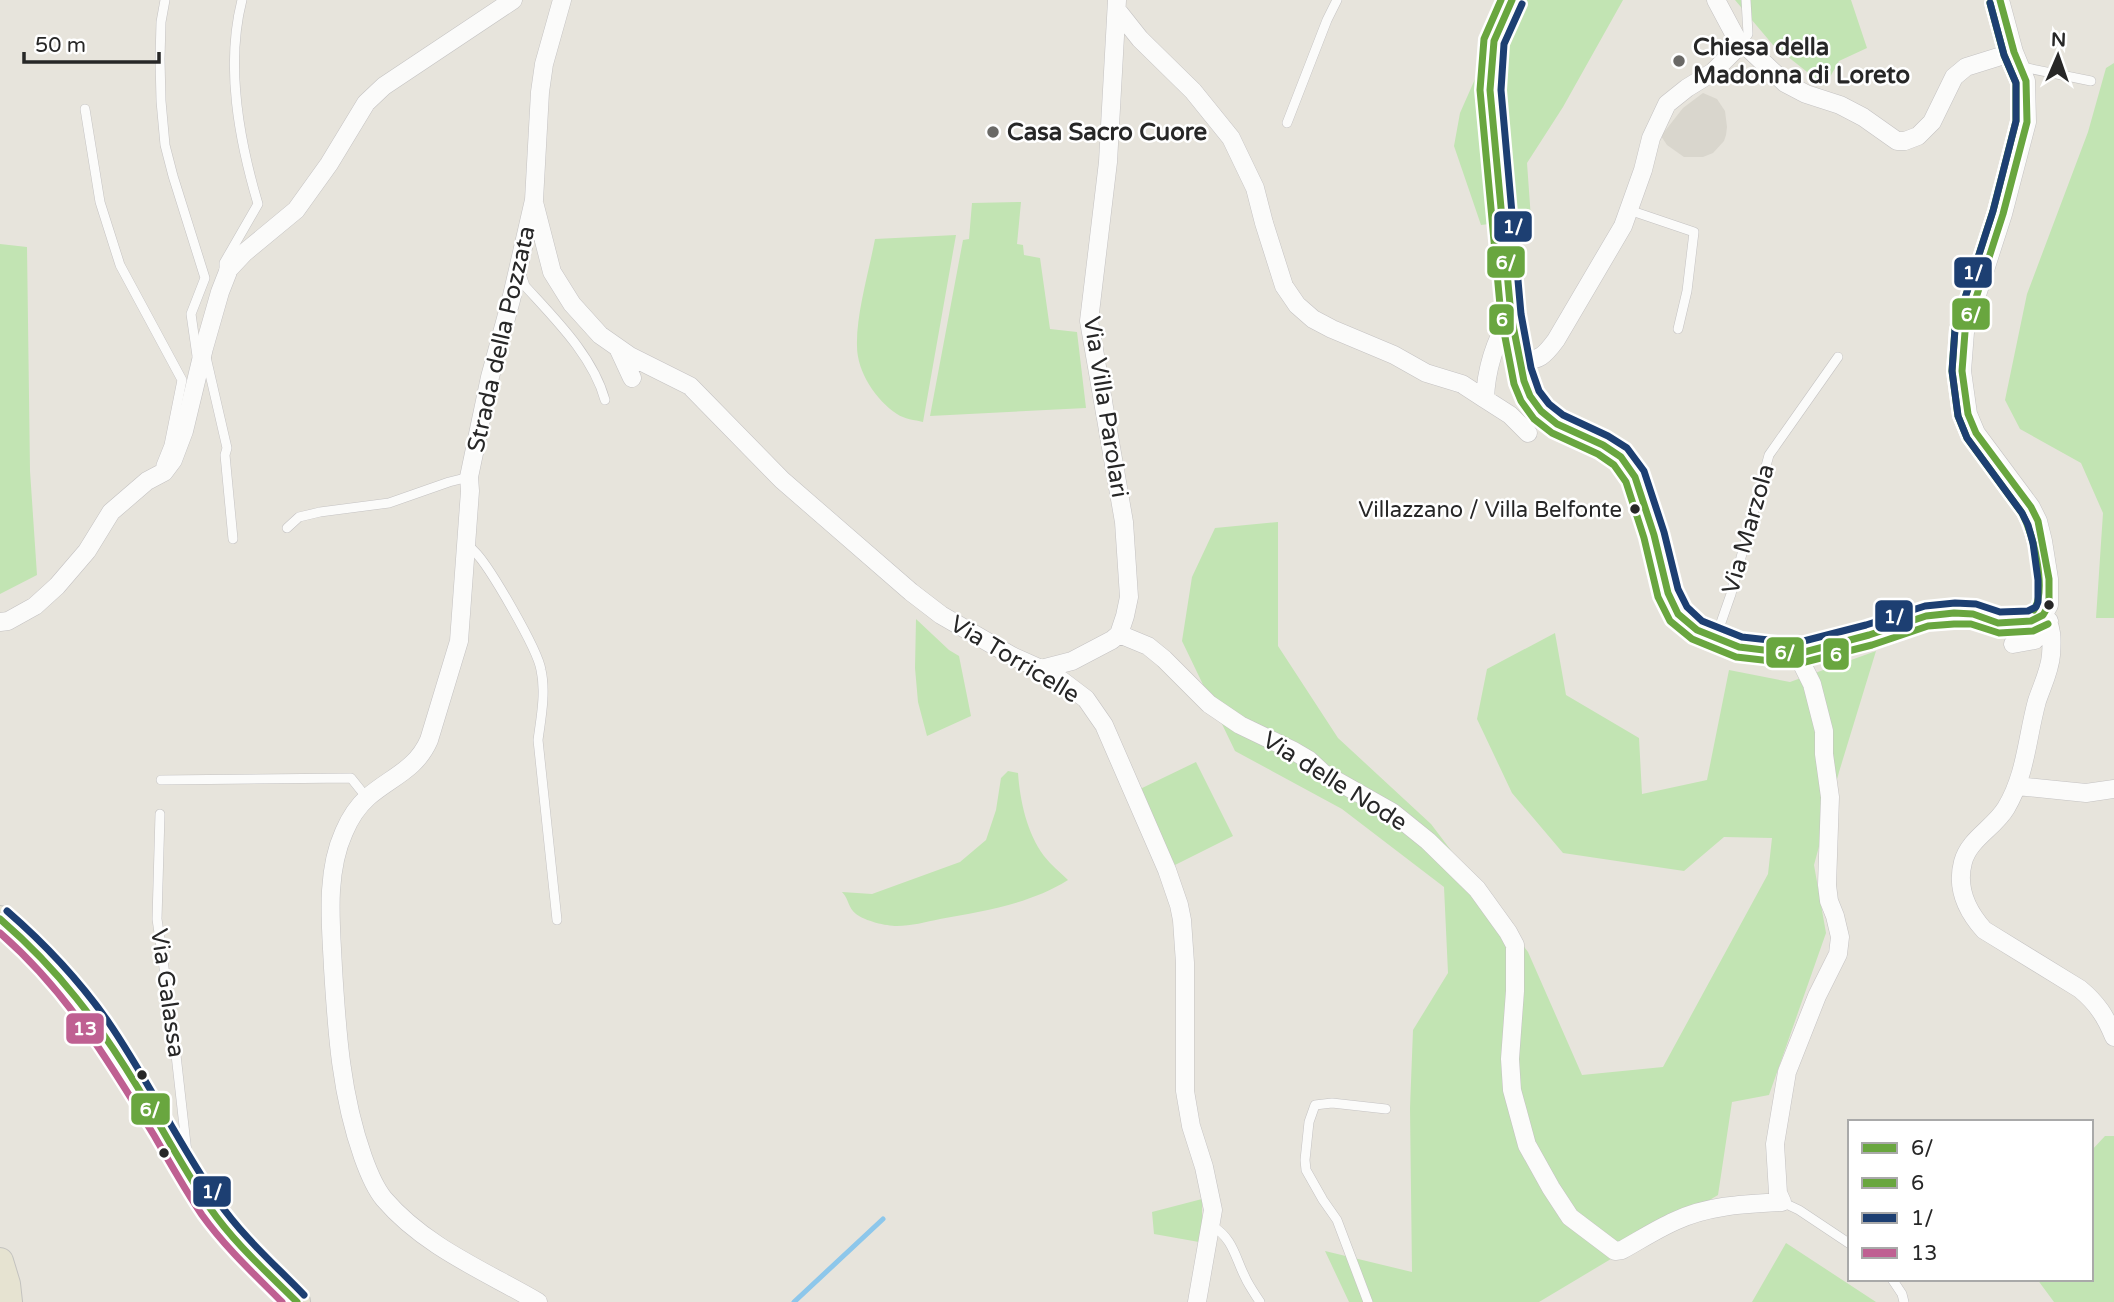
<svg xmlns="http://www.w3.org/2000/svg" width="2114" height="1302" font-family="'Varela Round',sans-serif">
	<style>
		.green { fill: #c2e4b3 }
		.plaza { fill: #d9d6cd }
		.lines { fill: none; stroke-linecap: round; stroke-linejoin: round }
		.stream { stroke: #8dc7eb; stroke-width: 5 }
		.lane-casing { stroke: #c4c2c2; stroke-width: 10 }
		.street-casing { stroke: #c4c2c2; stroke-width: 19 }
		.primary-casing { stroke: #c3c2bf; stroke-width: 28 }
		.lane { stroke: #fbfbfa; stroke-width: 9 }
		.street { stroke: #fbfbfa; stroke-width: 18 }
		.primary { stroke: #e6e3d1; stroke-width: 26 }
		.bus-1-casing { stroke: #fff; stroke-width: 12 }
		.bus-2-casing { stroke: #fff; stroke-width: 12 }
		.bus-3-casing { stroke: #fff; stroke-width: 12 }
		.bus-4-casing { stroke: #fff; stroke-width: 12 }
		.bus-1 { stroke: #69a63f; stroke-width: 7 }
		.bus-2 { stroke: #69a63f; stroke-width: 7 }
		.bus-3 { stroke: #1d3f72; stroke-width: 7 }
		.bus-4 { stroke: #bf6092; stroke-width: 7 }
		.poi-dot { fill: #6a6966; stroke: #fff; stroke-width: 2.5 }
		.bus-dot { fill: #272727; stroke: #fff; stroke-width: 2.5 }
		.labels { text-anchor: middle; stroke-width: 5; stroke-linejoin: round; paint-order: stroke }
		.bus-label { font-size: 22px; fill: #272727; stroke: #fff; text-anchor: end }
		.poi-label { font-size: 24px; font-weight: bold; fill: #272727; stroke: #fff; text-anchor: start }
		.street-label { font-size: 24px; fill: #272727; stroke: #fff }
		.line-badge { stroke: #fff; stroke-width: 2.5 }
		.badge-label { font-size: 19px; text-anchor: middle; font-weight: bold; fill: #fff }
	</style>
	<rect width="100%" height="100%" fill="#e7e4dc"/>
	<path class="green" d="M1510,0H1623L1563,107L1527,163L1531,219L1481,225L1454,146L1460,113Z
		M1735,0H1851L1867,48L1839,61L1825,86L1773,45Z
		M2114,63V618H2096L2103,513L2081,463L2020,429L2005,400L2027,294L2088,132L2106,68Z
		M1021,202L1017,244L1023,245L1024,255L1040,258L1050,329L1077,332L1086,408L930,416L963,240L969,239L972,203Z
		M956,235L923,422C915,420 904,419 897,414C876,400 857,372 857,346C856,315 869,271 875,239Z
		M0,244L27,247L30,471L37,575L0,594Z
		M1278,522V646L1338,738L1431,824L1528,952L1582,1075L1663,1067L1768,874L1772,838L1724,837L1684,871L1563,853L1512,793L1477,719L1487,669L1555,633L1566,695L1639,738L1642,794L1707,780L1729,670L1790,682L1876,651L1839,772L1814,865L1826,933L1769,1095L1732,1102L1718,1195L1539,1302H1349L1325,1251L1412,1272L1410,1108L1413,1030L1448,973L1444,887L1342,809L1235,751L1182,641L1192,577L1215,528Z
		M916,619L949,650L959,656L971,716L927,736L918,702L915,668Z
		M1196,762L1233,836L1175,865L1138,790Z
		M1008,771L1018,773C1020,801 1027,833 1044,856C1051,865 1060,872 1068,880C1030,904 984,911 940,919C926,922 911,926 897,926C886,926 865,921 856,914C848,908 849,899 842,892L872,894L960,862L986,840L996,810L1001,778Z
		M2105,1136H2114V1302H2054L2037,1279H2091V1151Z
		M1202,1199V1231L1199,1242L1154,1234L1152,1212Z
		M1786,1243L1876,1302H1752Z"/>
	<path class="plaza" d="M1703,93L1717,99L1725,111L1727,127L1726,135L1724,141L1713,153L1703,157H1684L1667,145L1661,136L1683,108Z"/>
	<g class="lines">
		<path class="stream" d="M794,1302L883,1219"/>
		<defs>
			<path id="lane" d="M165,0L161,22L160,59L161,101L165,145L173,176L205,278L191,314L197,356
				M1740,45L1748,34L1746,0
				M2022,67L2091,81
				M85,109L100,202L120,265L182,380L169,445L161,465
				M1287,123L1327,20L1337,0
				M1629,210L1694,232L1687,291L1678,329
				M224,269V263L258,204C239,140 225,66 242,0
				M521,274L525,286C555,319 593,356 605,400
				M206,357L227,448L225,455L233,539
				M287,528L299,517L320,512L389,503L449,482L469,477
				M466,544C469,547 472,548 474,551C489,565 538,650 541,670C546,692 541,718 538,740L557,920
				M1716,637L1731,594L1769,455L1838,357
				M161,780L351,778L367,798
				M160,814L157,919L174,1037L187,1153
				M1782,1202L1799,1210L1850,1244
				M1212,1226C1233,1238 1235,1257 1245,1277C1249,1286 1255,1294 1260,1302
				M1892,1279L1902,1294L1904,1302
				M1368,1302L1337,1220L1323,1200L1306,1170L1305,1160L1309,1122L1315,1105L1332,1103L1386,1109"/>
			<path id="street" d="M1512,0L1494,41L1490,90L1511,315L1524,381L1530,396L1541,411L1557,424L1603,445L1621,457L1635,477L1654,535L1668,593L1678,614L1697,630L1739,647L1797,654L1869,635L1926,616L1954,613L1973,614L1998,623L2031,621L2043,615
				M1716,0L1740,45
				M2000,0L2014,52L2026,81L2027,122L2003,214L1965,332L1962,371L1968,414L1976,433L2031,507L2038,521L2043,541L2049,579V605L2043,615
				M1117,10L1140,39L1193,91L1231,138L1255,188L1264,223L1284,286L1297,305L1313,319L1332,329L1394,355L1426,373L1462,384L1485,399C1486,369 1495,341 1511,315
				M535,206L552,272L572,304L600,335L630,356L690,386L782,480L911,592L941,615L1012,656L1041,669L1061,680L1086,699L1104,725L1167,870L1179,905L1182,920L1185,963V1091L1191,1126L1204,1167L1213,1210L1197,1302
				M619,350L632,378
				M1519,360C1539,362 1545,355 1556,340L1623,226L1643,170L1651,138L1667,104L1687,88L1713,72L1740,45L1748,48L1785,83L1806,94L1840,105L1863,117L1897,141H1905L1918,136L1932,122L1954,77L1966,67L2014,52
				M1485,399L1510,415L1528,433
				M2043,615C2053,625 2052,641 2051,655C2050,670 2042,686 2037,701C2027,737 2026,775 2006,808C1994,828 1969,839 1963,862C1956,888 1967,911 1984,930L2080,989C2097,1003 2106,1017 2114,1037
				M0,622L8,621L35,606L57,586L87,551L111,512L147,481L164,472L173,460L184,431L204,348L220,292L229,269L244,253L296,210L329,164L366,103L384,86L513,0
				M1119,634L1148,646L1164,659L1209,704L1240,725L1292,750L1309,760L1323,773L1392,812L1428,841L1477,889L1508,932L1515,945V991L1510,1059L1512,1090L1527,1145L1551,1188L1570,1217L1615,1251L1622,1250C1640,1240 1657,1229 1675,1221C1709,1205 1746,1204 1782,1202L1778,1193L1775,1144L1787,1072L1817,996L1838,954L1840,937L1835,916L1829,901L1827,885L1830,797L1824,754V731L1812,684L1797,654
				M2013,644L2035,640L2049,621
				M1041,669L1072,661L1112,640L1119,634L1125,616L1129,597L1124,522L1089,321L1108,162L1117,0
				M2017,786L2086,793L2114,789
				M538,1302C485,1271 425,1247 384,1199C374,1187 368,1171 363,1157C341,1095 337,1033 333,968C331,924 325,874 344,832C349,820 358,806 368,797C391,777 416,770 429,740L459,641L470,491L469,477L490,377L511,300L534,200L540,92L544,64L562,0"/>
			<path id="primary" d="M0,919C80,982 123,1064 175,1150C187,1169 198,1190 211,1209C236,1243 267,1272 297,1302
				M0,1261L7,1284L9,1302"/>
		</defs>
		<use href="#lane" class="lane-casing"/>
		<use href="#street" class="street-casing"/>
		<use href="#primary" class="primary-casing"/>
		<use href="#lane" class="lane"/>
		<use href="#street" class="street"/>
		<use href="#primary" class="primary"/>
		<defs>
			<path id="bus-1" d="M1512,0L1494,41L1490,90L1511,315L1524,381L1530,396L1541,411L1557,424L1603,445L1621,457L1635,477L1654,535L1668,593L1678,614L1697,630L1739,647L1797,654L1869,635L1926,616L1954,613L1973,614L1998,623L2031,621L2043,615
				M2000,0L2014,52L2026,81L2027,122L2003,214L1965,332L1962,371L1968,414L1976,433L2031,507L2038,521L2049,579V605L2043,615
				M0,919C59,970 98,1022 138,1088C162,1128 184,1170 210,1208C234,1243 267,1272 297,1302"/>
			<path id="bus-2" d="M1501,0L1484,39L1480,90L1501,316L1514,384L1521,401L1534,419L1552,433L1598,454L1614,465L1626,482L1644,538L1658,597L1670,621L1692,639L1736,657L1797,664L1872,645L1928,626L1954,624H1971L1999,633L2033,631L2048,624
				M1990,3L2004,55L2016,83V121L1993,211L1955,329L1952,371L1958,416L1967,438L2022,513C2033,534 2047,589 2034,610"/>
			<path id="bus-3" d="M1522,4L1504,44L1501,90L1521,314L1531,368L1539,391L1549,404L1563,415L1608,436L1627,448L1644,471L1664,532L1678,589L1687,607L1702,621L1742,637L1796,643L1866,625L1925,606L1955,603L1976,604L2000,612L2028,611L2036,607L2038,602V580L2033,543L2028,525L2022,513L1967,438L1958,416L1952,371L1955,329L1993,211L2016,121V83L2004,55L1990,3
				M7,911C45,944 78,979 107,1020C147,1078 178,1143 218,1201C242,1236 275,1265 304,1295"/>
			<path id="bus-4" d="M0,933C66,990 110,1063 155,1137C170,1163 185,1190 202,1215C225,1247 254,1274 282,1302"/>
		</defs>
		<use href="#bus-1" class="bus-1-casing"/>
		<use href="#bus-2" class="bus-2-casing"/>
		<use href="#bus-3" class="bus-3-casing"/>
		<use href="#bus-4" class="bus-4-casing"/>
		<use href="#bus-1" class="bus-1"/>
		<use href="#bus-2" class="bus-2"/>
		<use href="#bus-3" class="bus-3"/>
		<use href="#bus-4" class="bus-4"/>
	</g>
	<g class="poi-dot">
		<circle cx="1679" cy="61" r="7"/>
		<circle cx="993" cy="132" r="7"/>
	</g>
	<g class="bus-dot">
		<circle cx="1635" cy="509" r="6"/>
		<circle cx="2049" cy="605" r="6"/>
		<circle cx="142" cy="1075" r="6"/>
		<circle cx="164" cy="1153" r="6"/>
	</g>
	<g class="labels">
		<g class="bus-label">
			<text x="1622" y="517">Villazzano / Villa Belfonte</text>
		</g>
		<g class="poi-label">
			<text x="1693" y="55">Chiesa della<tspan x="1693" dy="28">Madonna di Loreto</tspan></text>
			<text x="1007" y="140">Casa Sacro Cuore</text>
		</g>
		<g class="street-label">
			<text transform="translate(501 339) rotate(-77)" y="8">Strada della Pozzata</text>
			<text transform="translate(1106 407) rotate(81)" y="8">Via Villa Parolari</text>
			<text transform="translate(1748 529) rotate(-74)" y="8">Via Marzola</text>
			<text transform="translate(1015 659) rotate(31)" y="8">Via Torricelle</text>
			<text transform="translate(1335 781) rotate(32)" y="8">Via delle Node</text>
			<text transform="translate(168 993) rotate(82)" y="8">Via Galassa</text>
		</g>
	</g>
	<g class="line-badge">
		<rect x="1493" y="210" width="40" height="33" rx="7" fill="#1d3f72"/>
		<rect x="1486" y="245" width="40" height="34" rx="7" fill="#69a63f"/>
		<rect x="1953" y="256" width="40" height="33" rx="7" fill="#1d3f72"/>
		<rect x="1951" y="297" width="40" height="34" rx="7" fill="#69a63f"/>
		<rect x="1488" y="303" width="27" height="33" rx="7" fill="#69a63f"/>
		<rect x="1874" y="599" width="40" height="34" rx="7" fill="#1d3f72"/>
		<rect x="1765" y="636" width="40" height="33" rx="7" fill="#69a63f"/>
		<rect x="1822" y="637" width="28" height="34" rx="7" fill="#69a63f"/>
		<rect x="65" y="1012" width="40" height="33" rx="7" fill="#bf6092"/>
		<rect x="130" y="1092" width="41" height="34" rx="7" fill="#69a63f"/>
		<rect x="192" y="1175" width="40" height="33" rx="7" fill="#1d3f72"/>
	</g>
	<g class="badge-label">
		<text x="1513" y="233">1/</text>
		<text x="1506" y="269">6/</text>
		<text x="1973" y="279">1/</text>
		<text x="1971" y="321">6/</text>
		<text x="1502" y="326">6</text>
		<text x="1894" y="623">1/</text>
		<text x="1785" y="659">6/</text>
		<text x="1836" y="661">6</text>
		<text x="85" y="1035">13</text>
		<text x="150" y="1116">6/</text>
		<text x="212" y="1198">1/</text>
	</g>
	<rect x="1848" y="1120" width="245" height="161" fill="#ffffff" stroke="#a9a9a9" stroke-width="2"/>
	<rect x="1862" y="1143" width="35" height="10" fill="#69a63f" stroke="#a9a9a9" stroke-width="2"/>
	<text x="1911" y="1155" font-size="21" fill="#272727">6/</text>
	<rect x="1862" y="1178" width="35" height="10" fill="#69a63f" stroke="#a9a9a9" stroke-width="2"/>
	<text x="1911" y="1190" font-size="21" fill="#272727">6</text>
	<rect x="1862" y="1213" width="35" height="10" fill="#1d3f72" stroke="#a9a9a9" stroke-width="2"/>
	<text x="1911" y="1225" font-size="21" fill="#272727">1/</text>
	<rect x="1862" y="1248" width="35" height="10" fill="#bf6092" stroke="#a9a9a9" stroke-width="2"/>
	<text x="1911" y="1260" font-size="21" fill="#272727">13</text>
	<g transform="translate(2058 56) rotate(2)" stroke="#ffffff" stroke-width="5" paint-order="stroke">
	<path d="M0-5L12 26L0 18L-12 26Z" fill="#272727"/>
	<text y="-10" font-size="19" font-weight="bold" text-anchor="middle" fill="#272727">N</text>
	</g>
	<path d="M24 52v10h135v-10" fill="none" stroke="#272727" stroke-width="3.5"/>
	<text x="35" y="52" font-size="21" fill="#272727" stroke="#ffffff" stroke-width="5" paint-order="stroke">50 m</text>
</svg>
